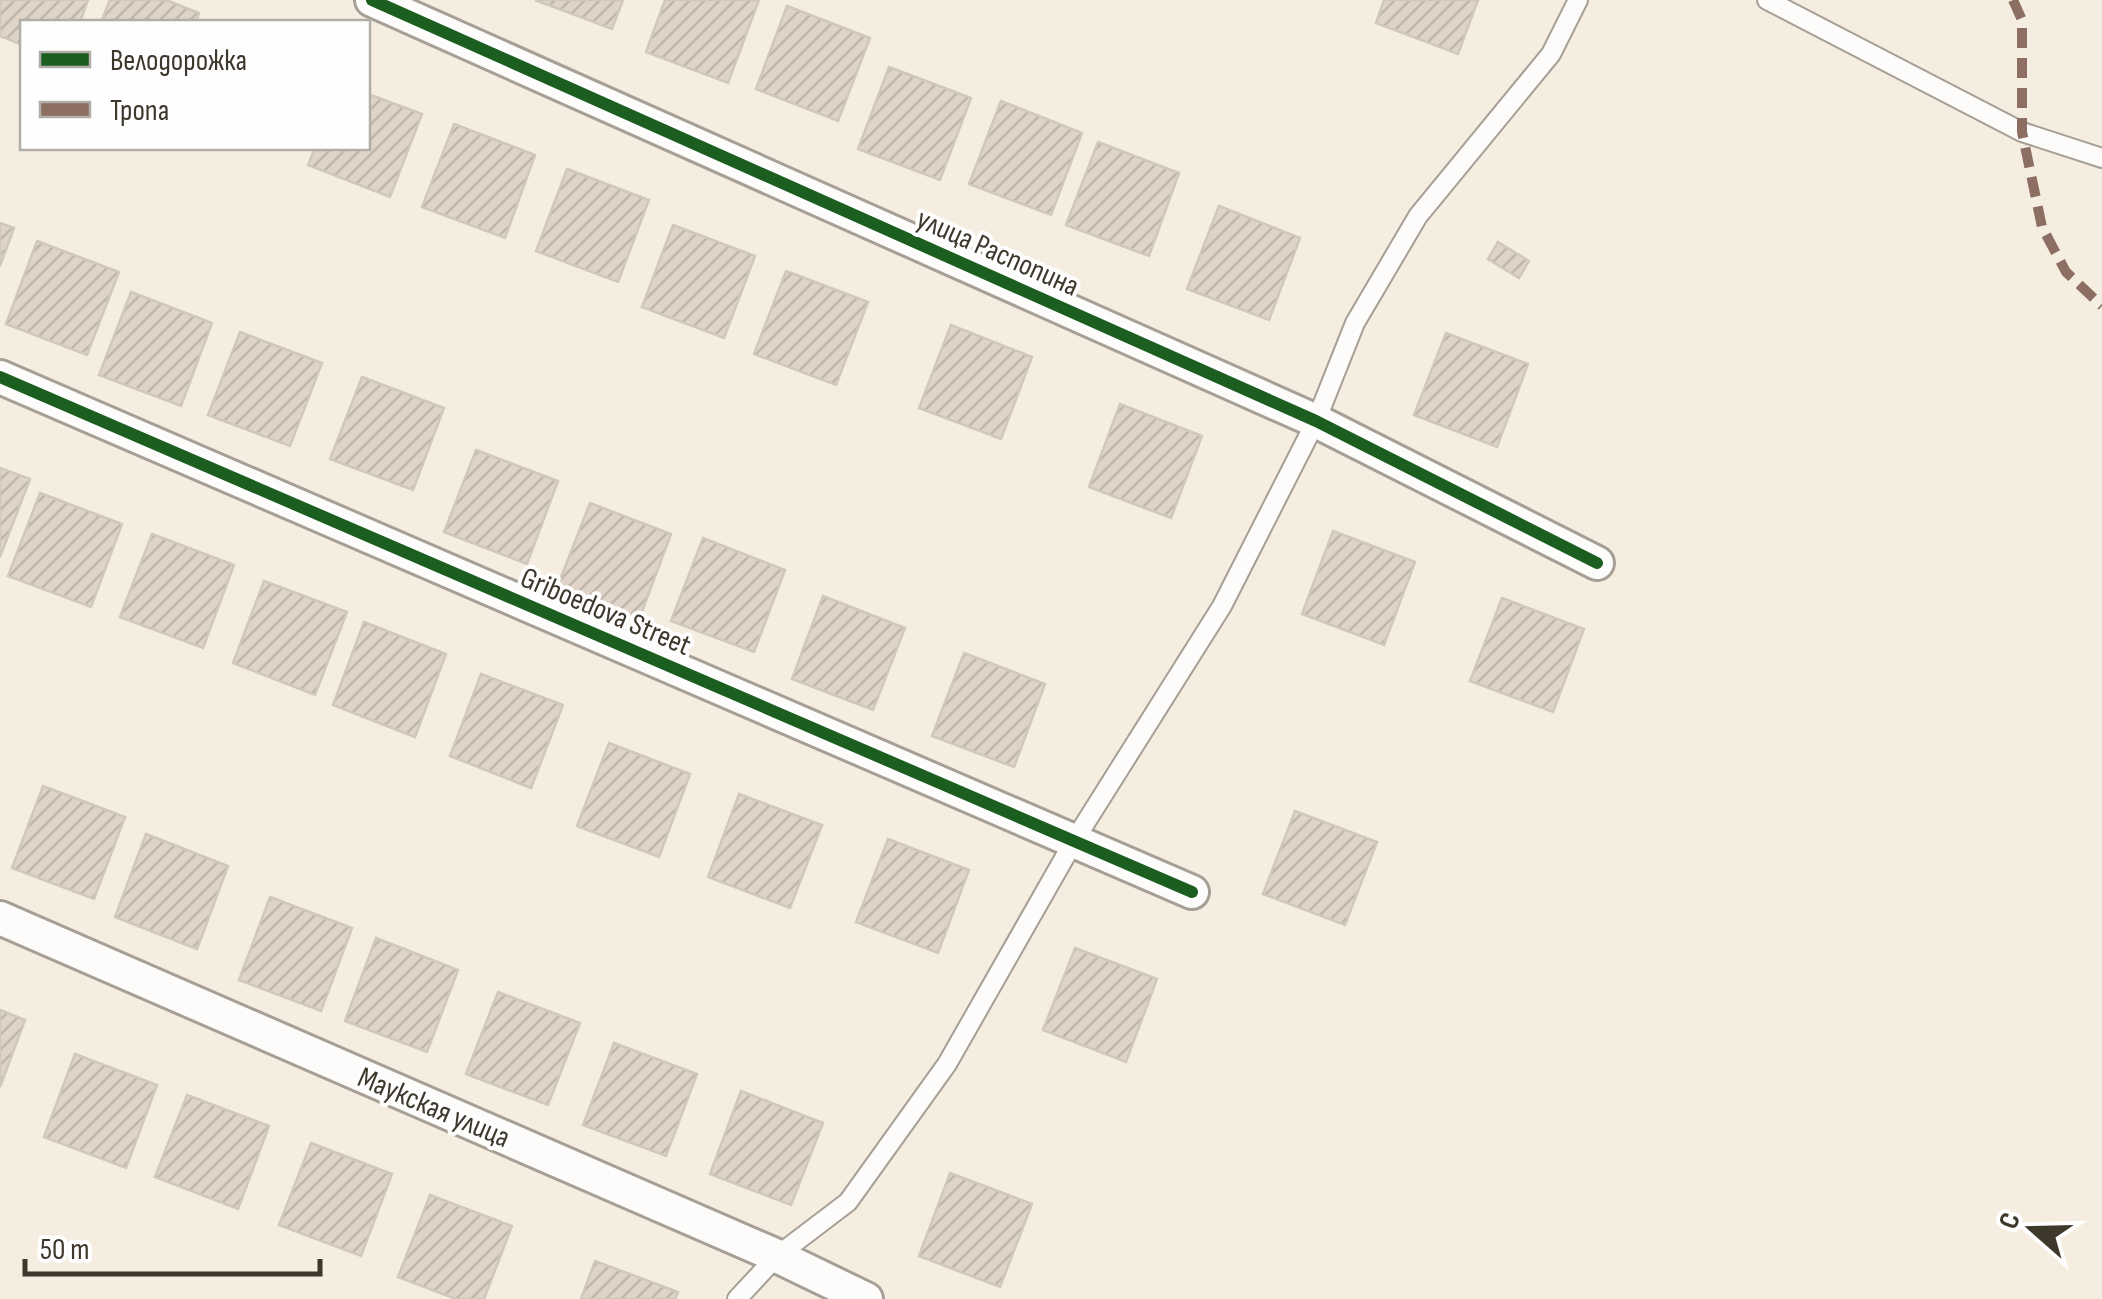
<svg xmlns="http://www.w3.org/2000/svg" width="2102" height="1299" font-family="'Sofia Sans Condensed',sans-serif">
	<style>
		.building { fill: url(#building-hatch); stroke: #d0c8bd; stroke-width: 2.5 }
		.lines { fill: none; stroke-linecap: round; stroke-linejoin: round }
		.service-casing { stroke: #a59f95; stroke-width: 22 }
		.minor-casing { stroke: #a59f95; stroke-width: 38 }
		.service { stroke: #fdfcfa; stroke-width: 18 }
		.minor { stroke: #fdfcfa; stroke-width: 32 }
		.quiet { stroke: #8d6e63; stroke-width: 10; stroke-dasharray: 20 10; stroke-linecap: butt }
		.cycleway-casing { stroke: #fefefe; stroke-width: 19 }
		.cycleway { stroke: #1b5e20; stroke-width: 12 }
		.labels { text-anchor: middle; stroke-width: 8; stroke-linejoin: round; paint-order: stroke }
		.street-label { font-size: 30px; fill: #3e372c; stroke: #fefefe }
	</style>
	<defs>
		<pattern id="building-hatch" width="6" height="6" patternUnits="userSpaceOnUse" patternTransform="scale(2.5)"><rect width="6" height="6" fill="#dfd4c7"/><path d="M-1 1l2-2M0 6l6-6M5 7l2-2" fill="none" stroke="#c0b7ab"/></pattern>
	</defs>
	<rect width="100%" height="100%" fill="#f4ede0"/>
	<path class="building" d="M0,0H88L80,22H22V45L0,36Z
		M110,0H166L199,13L196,22H101Z
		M535,0H623L612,29Z
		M665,0H759L728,83L646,52Z
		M1384,0H1478L1458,54L1376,23Z
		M787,6L870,38L838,121L756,89Z
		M889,67L971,98L940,180L858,149Z
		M368,94L422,114L390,197L308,165L315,148H368Z
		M1001,101L1082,133L1051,215L969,184Z
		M454,124L535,155L505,238L422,207Z
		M1098,142L1179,173L1149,256L1066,225Z
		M567,169L649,200L618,282L536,251Z
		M1219,206L1300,238L1269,320L1187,289Z
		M0,223L14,228L0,266Z
		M673,225L755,256L724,338L642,307Z
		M37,241L119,272L87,355L6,324Z
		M1498,242L1529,261L1519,278L1488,259Z
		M786,271L868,302L836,385L754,354Z
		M131,292L212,323L181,406L99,375Z
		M951,325L1032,357L1001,439L919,408Z
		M240,332L322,363L290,446L208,415Z
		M1446,333L1528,364L1497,447L1414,415Z
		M362,377L444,408L413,490L330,459Z
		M1120,404L1202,436L1171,518L1089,487Z
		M476,450L558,481L527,564L444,532Z
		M0,468L30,479L0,557Z
		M40,493L122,524L91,607L8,576Z
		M590,503L671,534L640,617L558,585Z
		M1333,531L1415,562L1384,645L1302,614Z
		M152,534L234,565L203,648L120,617Z
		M703,538L785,570L754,652L671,621Z
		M264,581L347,612L315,695L233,663Z
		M823,596L905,628L873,710L792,679Z
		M1502,598L1584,629L1553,712L1470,681Z
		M364,622L446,654L415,737L333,705Z
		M964,653L1045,684L1014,767L932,736Z
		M481,674L563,705L531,788L450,756Z
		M609,743L690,774L659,857L577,826Z
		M43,786L125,817L94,899L12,868Z
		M739,794L822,825L790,908L708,877Z
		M1295,811L1377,842L1345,925L1263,894Z
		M146,834L228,866L197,949L115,917Z
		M888,839L969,870L938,953L856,922Z
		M270,897L352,928L321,1011L239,980Z
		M376,938L458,970L427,1052L345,1021Z
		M1075,948L1157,979L1126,1062L1043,1030Z
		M498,992L580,1023L548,1105L466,1074Z
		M0,1010L25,1020L0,1087Z
		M614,1043L697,1074L666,1156L583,1125Z
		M75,1054L157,1085L126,1168L44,1137Z
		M741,1091L823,1123L791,1205L710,1174Z
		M187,1095L269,1126L238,1209L155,1177Z
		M311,1143L392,1174L361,1256L279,1225Z
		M950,1173L1032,1204L1000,1287L919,1256Z
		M430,1195L512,1226L484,1299H456L398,1277Z
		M595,1261L678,1292L675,1299H581Z"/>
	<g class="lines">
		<defs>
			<path id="service" d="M1767,0L2022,132L2102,158
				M737,1299L777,1256L848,1202L947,1064L1074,841L1222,606L1316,421L1355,323L1418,216L1551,54L1578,0"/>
			<path id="minor" d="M372,0L1316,421L1597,563
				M0,377L1192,892
				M0,918L777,1256L866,1299"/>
		</defs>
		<use href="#service" class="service-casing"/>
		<use href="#minor" class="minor-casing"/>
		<use href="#service" class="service"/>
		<use href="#minor" class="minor"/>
		<path class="quiet" d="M2013,0L2022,20V132L2042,227L2066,272L2102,306"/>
		<defs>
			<path id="cycleway" d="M372,0L1316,421L1597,563
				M0,377L1192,892"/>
		</defs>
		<use href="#cycleway" class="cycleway-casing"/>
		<use href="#cycleway" class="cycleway"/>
	</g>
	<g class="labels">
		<g class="street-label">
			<text transform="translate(998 252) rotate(24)" y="10">улица Распопина</text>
			<text transform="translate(606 611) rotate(23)" y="10">Griboedova Street</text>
			<text transform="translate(434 1107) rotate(23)" y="10">Маукская улица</text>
		</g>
	</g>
	<rect x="20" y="20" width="350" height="130" fill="#fefefe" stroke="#b1aeaa" stroke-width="2.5"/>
	<rect x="40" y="52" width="50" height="15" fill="#1b5e20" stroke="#b1aeaa" stroke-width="2.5"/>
	<text x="110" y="70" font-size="30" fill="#3e372c">Велодорожка</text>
	<rect x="40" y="102" width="50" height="15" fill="#8d6e63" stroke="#b1aeaa" stroke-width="2.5"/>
	<text x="110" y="120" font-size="30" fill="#3e372c">Тропа</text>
	<g transform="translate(2032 1229) rotate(290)" stroke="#fefefe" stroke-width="8" paint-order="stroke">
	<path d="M0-8L18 38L0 25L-18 38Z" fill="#3e372c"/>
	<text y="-15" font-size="28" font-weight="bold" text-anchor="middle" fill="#3e372c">С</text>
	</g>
	<path d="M25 1259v15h295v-15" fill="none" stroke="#3e372c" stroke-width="5"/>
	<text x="40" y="1259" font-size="30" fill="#3e372c" stroke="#fefefe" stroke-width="8" paint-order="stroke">50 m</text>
</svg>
